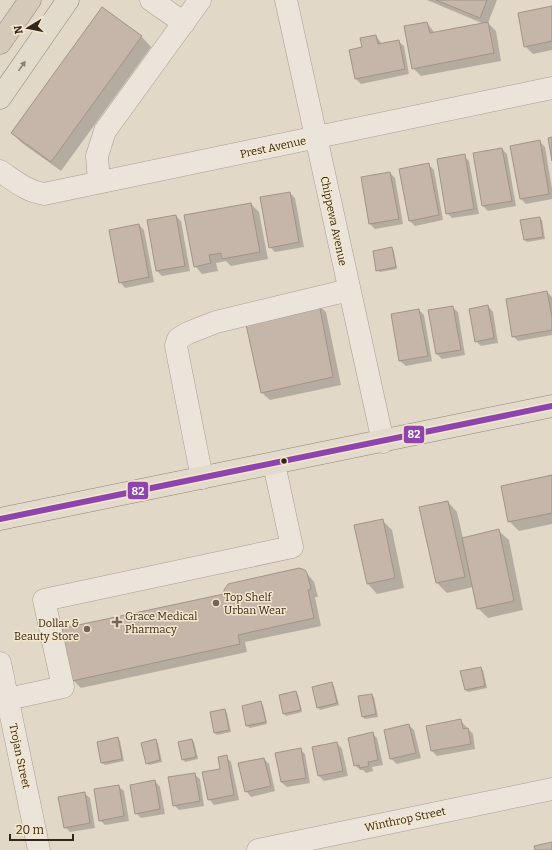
<svg xmlns="http://www.w3.org/2000/svg" width="552" height="850" font-family="Bitter,serif">
	<style>
		.shadow { fill: #0003 }
		.building { fill: #c5b6a9; stroke: #a19388 }
		.lines { fill: none; stroke-linecap: round; stroke-linejoin: round }
		.minor-casing { stroke: #a79d92; stroke-width: 23 }
		.major-casing { stroke: #8c8379; stroke-width: 23 }
		.highway-casing { stroke: #8c8379; stroke-width: 23 }
		.minor { stroke: #eae4da; stroke-width: 22 }
		.major { stroke: #e2dacb; stroke-width: 22 }
		.highway { stroke: #d5c9b9; stroke-width: 22 }
		.bus-1-casing { stroke: #f5e7cc; stroke-width: 9 }
		.bus-1 { stroke: #8e44ad; stroke-width: 6 }
		.oneway { fill: #8b8073 }
		.bus-dot { fill: #34261b; stroke: #f5e7cc; stroke-width: 1.5 }
		.poi-dot { fill: #716458; stroke: #f5e7cc; stroke-width: 1.5 }
		.labels { text-anchor: middle; stroke-width: 3; stroke-linejoin: round; paint-order: stroke }
		.street-label { font-size: 11px; fill: #34261b; stroke: #f5e7cc }
		.poi-label { font-size: 11px; fill: #34261b; stroke: #f5e7cc; text-anchor: start }
		.line-badge { stroke: #f5e7cc; stroke-width: 1.5 }
		.badge-label { font-size: 11px; text-anchor: middle; font-weight: bold; fill: #fff }
	</style>
	<rect width="100%" height="100%" fill="#e2d8c8"/>
	<path class="shadow" d="M427,0H497L488,23L496,31L501,61L421,76L413,68L427,23L435,33L484,24Z
		M552,7V50L533,54L525,46Z
		M102,8L142,37L151,47L61,171L22,143L12,133Z
		M376,36L382,44L398,41L404,46L409,74L361,84L356,79L363,48Z
		M539,141L545,147L552,189V199L526,204L521,199Z
		M502,149L507,154L516,206L488,211L483,206L474,154Z
		M464,156L469,161L479,214L452,218L447,213Z
		M428,164L434,170L443,220L415,226L410,221Z
		M390,173L395,178L403,224L375,229L370,224Z
		M290,193L295,198L304,247L275,252L270,247Z
		M251,204L259,212L268,259L231,266L226,261L216,263L218,271L202,274L195,266Z
		M176,216L181,221L190,271L162,276L157,271Z
		M539,218L542,220L545,239L527,242L525,240Z
		M139,225L144,230L154,282L125,288L120,282Z
		M392,248L394,251L397,269L380,272L377,270Z
		M547,292L552,297V335L518,341L513,336Z
		M318,305L326,312L341,385L270,400L262,393Z
		M488,306L493,312L498,343L481,346L476,341Z
		M452,307L458,312L465,355L442,359L437,354Z
		M419,310L424,315L432,361L406,366L400,361Z
		M552,476V524L519,531L509,521Z
		M448,502L457,512L463,538L499,531L509,540L523,610L488,618L478,608L473,587L447,593L437,583L421,508Z
		M382,520L392,530L404,588L377,594L368,584L355,526Z
		M305,571L314,582L318,597H315L321,626L245,642L247,652L81,688L73,680L60,634L65,629L226,595Z
		M480,668L483,670L487,688L468,692L466,690Z
		M332,683L334,686L339,705L320,710L318,707Z
		M296,692L298,695L302,712L286,716L284,714Z
		M371,695L374,697L378,717L365,719L363,717Z
		M260,703L263,705L267,724L250,728L247,726Z
		M224,710L227,713L231,732L217,735L215,733Z
		M460,720L473,734L475,749L437,756L432,751L427,727Z
		M409,725L414,730L421,758L397,764L391,759Z
		M372,733L377,738L383,765L372,767L373,771L366,773L363,770H360L355,765Z
		M118,738L120,741L124,761L105,765L102,763Z
		M155,740L158,743L162,762L149,765L147,763Z
		M192,740L194,742L198,759L185,762L183,759Z
		M337,743L342,749L348,776L324,781L319,776Z
		M300,749L305,754L310,783L287,787L281,782Z
		M226,757L231,762L239,800L214,805L209,799Z
		M264,759L269,764L275,791L251,797L246,791Z
		M194,774L200,779L204,806L179,810L174,805Z
		M155,781L160,787L165,814L141,818L136,813Z
		M118,786L124,791L129,821L105,825L100,820Z
		M84,793L90,798L95,828L70,832L65,827Z"/>
	<path class="building" d="M436,0H487L480,18Z
		M552,6V41L524,47L518,13Z
		M102,7L142,36L51,162L11,133Z
		M427,22L430,33L488,22L494,53L412,69L404,26Z
		M376,35L378,44L399,40L405,69L355,79L349,50L362,47L360,38Z
		M552,137V161L548,138Z
		M540,140L549,194L520,199L510,146Z
		M502,148L512,201L482,206L473,153Z
		M465,154L474,209L446,214L437,159Z
		M429,163L439,215L409,221L399,169Z
		M390,172L399,219L369,224L361,177Z
		M290,192L299,242L269,248L260,197Z
		M251,203L260,252L222,259L221,253L209,255L211,263L194,267L184,215Z
		M176,215L185,266L156,271L147,220Z
		M540,217L543,237L524,240L520,220Z
		M139,224L149,277L119,283L109,230Z
		M392,247L396,267L376,271L373,251Z
		M547,291L552,317V330L512,337L506,299Z
		M319,303L333,377L261,393L245,320Z
		M488,305L494,338L475,342L469,309Z
		M453,306L461,350L436,354L428,310Z
		M419,309L428,356L399,361L391,314Z
		M552,475V513L508,522L501,486Z
		M448,501L465,577L436,583L419,507Z
		M383,519L395,578L367,584L354,525Z
		M499,529L514,601L477,609L462,538Z
		M299,568L305,570L307,573L311,589L308,590L314,618L238,635L240,644L72,681L62,630L64,628L224,594V590L228,584Z
		M481,667L485,686L465,690L460,671Z
		M332,682L337,703L317,708L312,687Z
		M296,691L301,710L283,714L279,695Z
		M372,694L376,714L362,717L358,696Z
		M261,701L266,722L246,726L242,706Z
		M225,709L229,730L214,733L210,712Z
		M461,719L463,729L468,728L471,744L431,751L426,726Z
		M409,724L416,753L390,759L384,730Z
		M373,732L378,760L368,762L369,766L360,768L359,765L354,766L348,738Z
		M118,737L122,759L101,763L97,742Z
		M156,739L160,760L146,764L141,743Z
		M192,739L196,757L182,760L178,742Z
		M337,742L343,771L318,776L312,747Z
		M301,748L306,778L281,782L275,753Z
		M227,755L234,795L208,800L202,772L220,769L218,757Z
		M264,758L271,786L245,792L238,763Z
		M195,773L200,801L173,806L168,777Z
		M155,780L160,809L135,814L130,785Z
		M119,785L124,816L99,821L94,789Z
		M85,792L90,823L64,828L58,797Z
		M552,842V850H535L534,846Z"/>
	<g class="lines">
		<defs>
			<path id="minor" d="M151,0L184,23
				M286,0L383,442
				M0,171C15,181 26,191 44,194L552,88
				M99,182L97,156L105,131L200,0
				M202,478L176,346L178,339L188,333L216,322L349,290
				M0,663L39,850
				M8,699L63,687L44,600L292,547L274,464
				M258,850L552,789"/>
			<path id="major" d="M0,98L68,0
				M0,519L552,406"/>
			<path id="highway" d="M0,43L30,0"/>
		</defs>
		<use href="#minor" class="minor-casing"/>
		<use href="#major" class="major-casing"/>
		<use href="#highway" class="highway-casing"/>
		<use href="#minor" class="minor"/>
		<use href="#major" class="major"/>
		<use href="#highway" class="highway"/>
		<defs>
			<path id="bus-1" d="M0,519L552,406"/>
		</defs>
		<use href="#bus-1" class="bus-1-casing"/>
		<use href="#bus-1" class="bus-1"/>
	</g>
	<defs><path id="oneway-solid" d="M-6-.8H1V-3.2L6.5 0L1 3.2V.8H-6Z"/></defs>
	<use class="oneway" href="#oneway-solid" transform="translate(22 66) rotate(-55)"/>
	<circle class="bus-dot" cx="284" cy="461" r="3.5"/>
	<g class="poi-dot">
		<circle cx="216" cy="603" r="4"/>
		<path d="M115 616h4v4h4v4h-4v4h-4v-4h-4v-4h4z"/>
		<circle cx="87" cy="629" r="4"/>
	</g>
	<g class="labels">
		<g class="street-label">
			<text transform="translate(273 147) rotate(-12)" y="4">Prest Avenue</text>
			<text transform="translate(334 221) rotate(78)" y="4">Chippewa Avenue</text>
			<text transform="translate(20 756) rotate(78)" y="4">Trojan Street</text>
			<text transform="translate(405 819) rotate(-12)" y="4">Winthrop Street</text>
		</g>
		<g class="poi-label">
			<text x="224" y="601">Top Shelf<tspan x="224" dy="13">Urban Wear</tspan></text>
			<text x="125" y="620">Grace Medical<tspan x="125" dy="13">Pharmacy</tspan></text>
			<text x="79" y="627" text-anchor="end">Dollar &amp;<tspan x="79" dy="13">Beauty Store</tspan></text>
		</g>
	</g>
	<g class="line-badge">
		<rect x="403" y="425" width="22" height="19" rx="4" fill="#8e44ad"/>
		<rect x="127" y="481" width="22" height="19" rx="4" fill="#8e44ad"/>
	</g>
	<g class="badge-label">
		<text x="414" y="438">82</text>
		<text x="138" y="495">82</text>
	</g>
	<g transform="translate(28 28) rotate(260)" stroke="#f5e7cc" stroke-width="3" paint-order="stroke">
	<path d="M0-3L7 15L0 10L-7 15Z" fill="#34261b"/>
	<text y="-6" font-size="11" font-weight="bold" text-anchor="middle" fill="#34261b">N</text>
	</g>
	<path d="M10 834v6h63v-6" fill="none" stroke="#34261b" stroke-width="2"/>
	<text x="16" y="834" font-size="12" fill="#34261b" stroke="#f5e7cc" stroke-width="3" paint-order="stroke">20 m</text>
</svg>
